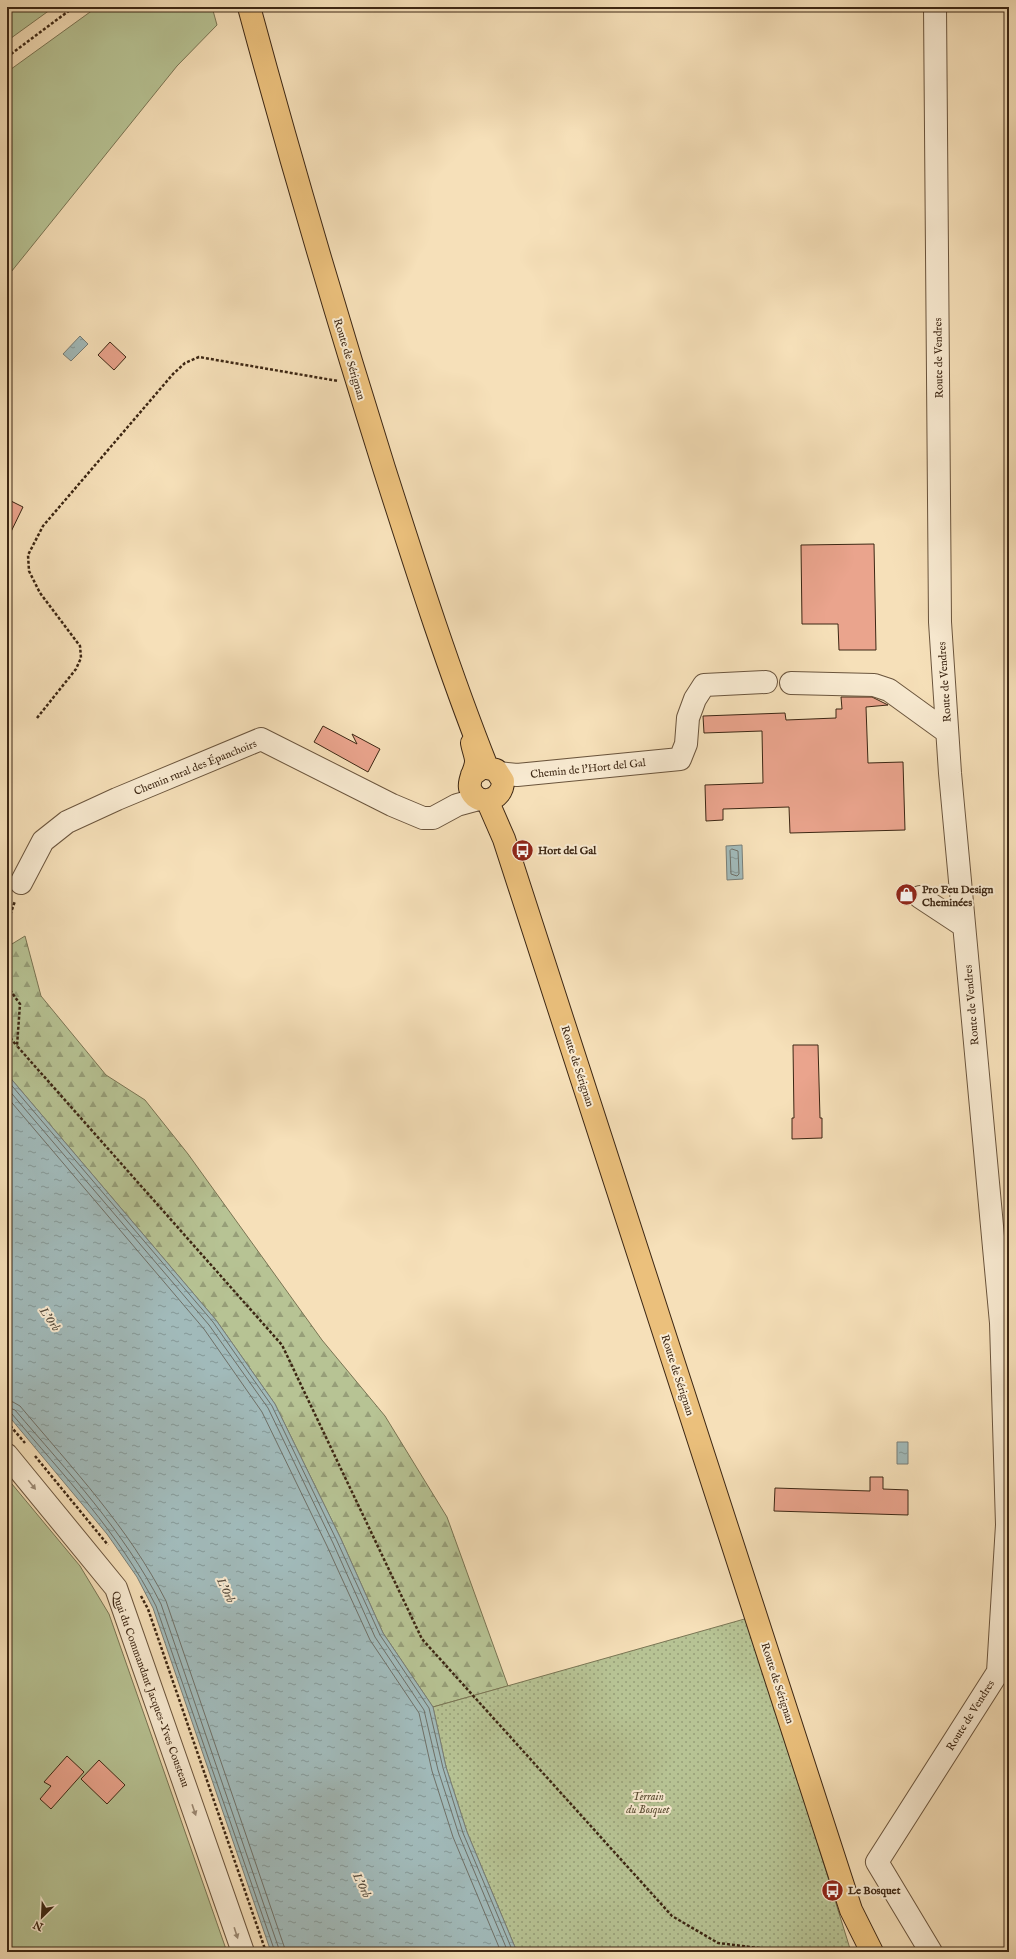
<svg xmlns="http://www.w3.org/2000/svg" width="1016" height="1959" font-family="'IM FELL English',serif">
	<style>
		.grass { fill: #b7c394; stroke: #7a7554 }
		.forest { fill: url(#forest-firs); stroke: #7a7554 }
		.park { fill: url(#park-dots); stroke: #7a7554 }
		.water { fill: url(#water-ripples); stroke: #797f78 }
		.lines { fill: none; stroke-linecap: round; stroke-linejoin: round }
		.shore { stroke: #6f7067; stroke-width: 1 }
		.building { fill: #eaa48d; stroke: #3d2714 }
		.minor-casing { stroke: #6b553d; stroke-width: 24 }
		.major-casing { stroke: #3d2714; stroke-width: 24 }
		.path { stroke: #3d2714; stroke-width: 2.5; stroke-dasharray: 3 2; stroke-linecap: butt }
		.minor { stroke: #f9ebd2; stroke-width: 22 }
		.major { stroke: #ebc07c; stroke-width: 22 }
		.oneway { fill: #9b8973 }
		.labels { text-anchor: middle; stroke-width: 4; stroke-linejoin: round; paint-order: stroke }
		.street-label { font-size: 11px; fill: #3d2714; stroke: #f9ebd2 }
		.poi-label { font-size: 11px; font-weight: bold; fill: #3d2714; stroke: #f9ebd2; text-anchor: start }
		.park-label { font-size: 11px; font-style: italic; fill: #5c4e34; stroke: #f9ebd2 }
		.water-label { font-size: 12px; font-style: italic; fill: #564c3e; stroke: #f9ebd2 }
	</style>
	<defs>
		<pattern id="forest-firs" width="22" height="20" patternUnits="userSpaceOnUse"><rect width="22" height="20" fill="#b7c394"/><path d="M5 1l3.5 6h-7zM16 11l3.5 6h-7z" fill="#969e78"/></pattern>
		<pattern id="park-dots" width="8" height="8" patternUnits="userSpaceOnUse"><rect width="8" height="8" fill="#b7c394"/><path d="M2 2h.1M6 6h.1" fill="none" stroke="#969e78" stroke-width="1.8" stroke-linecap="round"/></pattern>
		<pattern id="water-ripples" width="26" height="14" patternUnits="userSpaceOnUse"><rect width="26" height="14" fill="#a1baba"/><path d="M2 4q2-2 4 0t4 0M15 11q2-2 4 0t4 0" fill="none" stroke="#849796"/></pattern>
	</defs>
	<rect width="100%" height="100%" fill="#f6e0b9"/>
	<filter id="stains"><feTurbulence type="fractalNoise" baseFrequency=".005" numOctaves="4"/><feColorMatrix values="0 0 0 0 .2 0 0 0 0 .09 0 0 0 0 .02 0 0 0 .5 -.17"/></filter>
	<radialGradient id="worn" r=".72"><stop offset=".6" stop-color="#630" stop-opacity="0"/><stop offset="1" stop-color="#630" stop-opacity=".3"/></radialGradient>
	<path class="grass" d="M7,7H54L7,41Z
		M97,7H212L217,25L177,66L7,277V72Z
		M7,1478L80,1566L109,1614L227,1952H7Z"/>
	<path class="forest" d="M25,936L41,996L106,1075L145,1100L188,1154L322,1340L385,1416L447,1517L508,1686L433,1707L383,1633L341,1539L275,1404L216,1320L7,1074V947Z"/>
	<path class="park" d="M748,1618L851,1952H517L467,1832L446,1767L433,1707Z"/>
	<path class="water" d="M80,336L88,344L71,361L63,354Z
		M742,845L743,879L727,880L726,846Z
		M7,1074L216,1320L275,1404L341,1539L383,1633L433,1707L446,1767L467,1832L517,1952H271L153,1608L137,1577L107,1534L7,1414Z
		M897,1442H908V1464H897Z"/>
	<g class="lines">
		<path class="shore" d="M732,849L738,851L739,874L737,876L731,874L730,851Z
			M7,1080L213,1322L272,1406L337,1541L380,1635L429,1708L443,1768L463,1833L513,1952
			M7,1088L209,1325L268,1408L333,1543L375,1637L424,1710L438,1770L459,1835L508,1952
			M7,1097L204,1329L262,1412L327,1546L370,1640L419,1713L432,1771L453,1837L501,1952
			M7,1401L13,1402L20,1406C72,1468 129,1528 166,1601L286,1952
			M7,1407L15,1410C68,1472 124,1531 161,1604L280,1952
			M7,1412L12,1414C63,1475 120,1534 156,1606L275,1952"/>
	</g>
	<path class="building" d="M110,342L126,357L114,370L98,355Z
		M7,499L23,507L7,540Z
		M874,544L876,650H839L838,624H802L801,545Z
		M841,697H872L888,705L866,707L868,763L903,762L905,830L790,833L789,807L723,809V820L706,821L705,785L763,783L762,731L704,733L703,716L785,713L786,720L836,718V709H842Z
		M323,726L357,744L352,734L380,749L368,772L314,742Z
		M793,1045H818L820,1118H822V1138L792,1139V1118H794Z
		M870,1477H883V1489L908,1490V1515L774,1511L775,1488L870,1491Z
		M67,1756L84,1772L51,1809L40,1799L51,1786L44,1782Z
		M99,1760L125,1785L107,1804L81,1779Z"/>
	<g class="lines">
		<defs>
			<path id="minor" d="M791,683L874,685L889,690L947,732
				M499,773L517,775L680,759L686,744L688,718L695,699L704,685L766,682
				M21,883L43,841L67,822L117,799L261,739L392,805L423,818H433L457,805L479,799
				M920,897L964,926
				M7,1455L116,1588L243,1952
				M931,1952L877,1862L998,1672L1007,1525L1001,1323L950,773L940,622L935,7"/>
			<path id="major" d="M249,7C291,162 336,315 384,468C416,568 448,669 487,767
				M472,743C473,749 476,756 476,761C476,771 468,779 470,788C476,808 503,802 503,781L496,770L483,767L472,775
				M487,800L504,839L851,1910L872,1952"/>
		</defs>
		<use href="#minor" class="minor-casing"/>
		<use href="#major" class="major-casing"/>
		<path class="path" d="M7,57L74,7
			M37,718L76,669L81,658L80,646L40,593L29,571L28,555L43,526L173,374L185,363L199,357L338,381
			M7,924L15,901
			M7,986L20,1004L17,1046L282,1345L422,1639L672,1916L718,1943L767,1949L779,1952
			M7,1034L17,1046
			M7,1422L25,1443
			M35,1456L108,1545
			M141,1596L148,1609L266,1952"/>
		<use href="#minor" class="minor"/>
		<use href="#major" class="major"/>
	</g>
	<defs><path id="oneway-solid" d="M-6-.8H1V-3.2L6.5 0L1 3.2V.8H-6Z"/></defs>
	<g class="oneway">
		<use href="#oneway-solid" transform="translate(32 1485) rotate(51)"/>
		<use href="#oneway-solid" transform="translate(194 1810) rotate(71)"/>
		<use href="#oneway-solid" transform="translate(236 1933) rotate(72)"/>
	</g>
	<defs>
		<symbol id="bus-disc" viewBox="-11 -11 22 22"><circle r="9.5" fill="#8f2418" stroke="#f9ebd2"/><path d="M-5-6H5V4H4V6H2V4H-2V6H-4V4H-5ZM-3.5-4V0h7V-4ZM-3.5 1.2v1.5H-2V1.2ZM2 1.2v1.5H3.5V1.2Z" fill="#fff"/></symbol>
		<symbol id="shop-disc" viewBox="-11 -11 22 22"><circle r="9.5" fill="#8f2418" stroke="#f9ebd2"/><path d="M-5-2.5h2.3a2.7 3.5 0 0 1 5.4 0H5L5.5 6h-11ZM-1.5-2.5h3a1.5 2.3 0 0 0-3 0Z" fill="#fff"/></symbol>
	</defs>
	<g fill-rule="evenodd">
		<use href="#bus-disc" x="510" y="838" width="25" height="25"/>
		<use href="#shop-disc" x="894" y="882" width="25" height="25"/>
		<use href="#bus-disc" x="820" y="1878" width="25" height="25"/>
	</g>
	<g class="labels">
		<g class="street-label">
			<text transform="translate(938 358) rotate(-91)" y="4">Route de Vendres</text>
			<text transform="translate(350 359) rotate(73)" y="4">Route de Sérignan</text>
			<text transform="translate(944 682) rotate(-94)" y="4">Route de Vendres</text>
			<text transform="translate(195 767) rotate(-22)" y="4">Chemin rural des Épanchoirs</text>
			<text transform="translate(588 768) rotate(-6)" y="4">Chemin de l'Hort del Gal</text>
			<text transform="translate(971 1005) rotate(-95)" y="4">Route de Vendres</text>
			<text transform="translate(578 1066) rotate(72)" y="4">Route de Sérignan</text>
			<text transform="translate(678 1375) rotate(72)" y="4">Route de Sérignan</text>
			<text transform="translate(778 1683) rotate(72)" y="4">Route de Sérignan</text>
			<text transform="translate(151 1689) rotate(70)" y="4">Quai du Commandant Jacques-Yves Cousteau</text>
			<text transform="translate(970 1715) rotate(-58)" y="4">Route de Vendres</text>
		</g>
		<g class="poi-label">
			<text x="538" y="854">Hort del Gal</text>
			<text x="922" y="893">Pro Feu Design<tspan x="922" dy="13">Cheminées</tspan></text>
			<text x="848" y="1894">Le Bosquet</text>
		</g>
		<g class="park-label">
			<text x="648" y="1800">Terrain<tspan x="648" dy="13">du Bosquet</tspan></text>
		</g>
		<g class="water-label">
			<text transform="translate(50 1319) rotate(55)" y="4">L'Orb</text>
			<text transform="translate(226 1590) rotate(65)" y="4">L'Orb</text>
			<text transform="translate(362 1885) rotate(65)" y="4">L'Orb</text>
		</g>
	</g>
	<rect width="1016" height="1959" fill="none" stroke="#f6e0b9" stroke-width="24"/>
	<rect x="8" y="8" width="1000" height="1943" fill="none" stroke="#3d2714" stroke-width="2"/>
	<rect x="12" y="12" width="992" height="1935" fill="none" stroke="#3d2714"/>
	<g transform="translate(42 1917) rotate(204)" stroke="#f9ebd2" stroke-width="3" paint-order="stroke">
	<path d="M0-3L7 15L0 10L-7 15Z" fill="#3d2714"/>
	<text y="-6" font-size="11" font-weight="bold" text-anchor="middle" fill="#3d2714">N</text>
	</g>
	<rect width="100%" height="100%" filter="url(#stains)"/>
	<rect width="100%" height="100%" fill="url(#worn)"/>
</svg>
